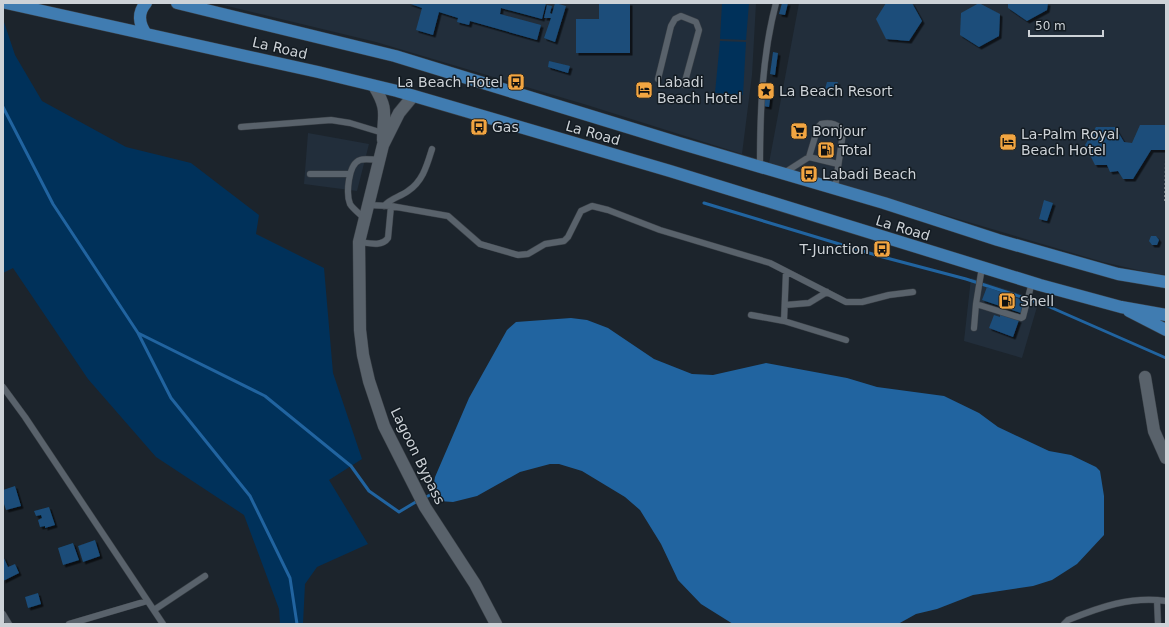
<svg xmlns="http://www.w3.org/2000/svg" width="1169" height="627" font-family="'DejaVu Sans',sans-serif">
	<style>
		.built { fill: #222e3b }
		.green { fill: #00315a }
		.water { fill: #2164a0 }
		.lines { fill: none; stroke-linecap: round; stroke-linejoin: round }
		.stream { stroke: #2164a0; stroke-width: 3 }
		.building { fill: #1b4d7a; filter: url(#shadow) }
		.service-casing { stroke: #3a4047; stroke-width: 7 }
		.minor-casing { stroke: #3a4047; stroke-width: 13 }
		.primary-casing { stroke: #3a4047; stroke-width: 13 }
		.path { stroke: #7a8086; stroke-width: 2; stroke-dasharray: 2 2; stroke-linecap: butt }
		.service { stroke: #59626b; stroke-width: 6 }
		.minor { stroke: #59626b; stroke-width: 12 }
		.primary { stroke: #407cb1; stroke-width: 12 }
		.labels { text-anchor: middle; stroke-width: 3; stroke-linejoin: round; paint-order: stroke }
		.street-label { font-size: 14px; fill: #cdd2d7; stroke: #131b22 }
		.poi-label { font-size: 14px; fill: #cdd2d7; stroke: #131b22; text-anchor: start }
	</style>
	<defs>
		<filter id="shadow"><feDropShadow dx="2.5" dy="2.5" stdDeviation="0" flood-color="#0009"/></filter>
	</defs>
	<rect width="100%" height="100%" fill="#1c242c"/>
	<path class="built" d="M215,3H756L752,75L742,154L587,105L376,42Z
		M799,3H1166V275L1151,273L1103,262L769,163Z
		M308,133L369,144L357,191L304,184Z
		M971,278L1039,300L1022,358L964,341Z"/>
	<path class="green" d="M722,3H749L746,40L720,39Z
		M3,19L15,55L42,101L126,147L191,163L259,215L256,234L324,268L333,373L362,459L329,480L368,544L317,567L305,584L303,624H280L279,609L244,515L156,457L88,379L13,268L3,273Z
		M720,41L746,42L743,95L715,93Z"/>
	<path class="water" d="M571,318L587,320L608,328L654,359L692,374L713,375L766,363L847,378L877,387L944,396L979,413L998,427L1049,451L1071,455L1096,467L1100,471L1104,496V535L1077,564L1052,580L1033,586L973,595L937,609L916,614L898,624H733L701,604L678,580L661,544L640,510L625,497L582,471L559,464H550L520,472L477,496L453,502L439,501L432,494L435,477L469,398L507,330L516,322Z"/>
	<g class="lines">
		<path class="stream" d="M3,107L53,204L138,333L265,396L351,466L369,491L399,512L419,500
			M704,203L879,256L966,279L1043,304L1166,358
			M138,333L171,398L250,496L290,578L297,624
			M424,498L432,494"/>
	</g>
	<path class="building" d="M408,3H546L542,19L501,8L500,14L541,25L537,40L470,21L469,25L457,22L458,18L439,12L433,35L416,30L422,8Z
		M555,3L566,6L555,42L544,38L551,18H544L547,5L552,6L550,13L552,14Z
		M599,3H630V53H576V19H599Z
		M782,3H788L785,15L779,14Z
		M886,3H912L922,21L909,41L886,39L876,19Z
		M979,3L1000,14L999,36L979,47L960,35L961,13Z
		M1008,3H1048L1047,10L1027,21L1008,8Z
		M773,52L778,53L775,75L770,74Z
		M549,61L570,66L568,73L548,67Z
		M827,82H838L834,91L825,89Z
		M766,92L771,93L769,107L763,106Z
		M1140,125H1166V150H1151L1133,179H1123L1118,171L1110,172L1107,165H1095L1085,145L1096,127H1115L1124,142L1132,143Z
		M1044,200L1053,203L1047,221L1039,219Z
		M1151,236H1156L1159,240L1157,245H1152L1149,241Z
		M987,287L1025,301L1021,313L982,300Z
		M1000,314L1019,320L1013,337L989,328L994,315L1000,317Z
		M15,486L21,506L6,510L3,501V490Z
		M49,507L55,525L45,528V526L40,527L38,520L42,518L41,515L36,516L34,511Z
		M95,540L100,556L83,562L78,546Z
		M73,543L79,560L63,565L58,548Z
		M3,556L8,567L15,564L19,573L3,581Z
		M38,593L41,604L28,608L25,597Z"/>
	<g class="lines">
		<defs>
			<path id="service" d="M658,79L671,26L675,19L681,16L696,22L699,30L684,85
				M241,127L331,120L350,123L383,133
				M809,157L838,164
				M760,166C760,112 762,56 776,3
				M784,173L809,157L818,127L821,124C830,122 840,124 843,133L835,188
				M310,174H350
				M367,205L391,206L448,216L480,244L518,255L528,254L545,244L564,241L568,237L581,211L592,206L608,210L660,230L770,263L846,302H862L889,295L913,292
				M384,206C391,198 400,197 408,191C423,181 427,165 432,149
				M364,218C360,214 353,209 350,204C346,194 348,164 360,160C365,158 374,160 379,160
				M359,242C368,243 382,247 388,238L391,206
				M982,267L976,304L1021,318L1023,317L1032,282
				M785,305L809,303L827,292
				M751,315L784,321L786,272
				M784,321L846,340
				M974,328L976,304
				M3,387L25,417L163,624
				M1157,600L1158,624
				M154,610L205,576
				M3,614L9,624
				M69,624L147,601
				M1064,624L1068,620C1100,607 1131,596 1166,601"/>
			<path id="minor" d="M374,86C389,111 383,113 383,140
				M413,96L399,113L383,145L359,242L360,330L363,355L369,381L384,426L425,507L475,584L496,624
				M1145,377L1154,431L1166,458"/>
			<path id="primary" d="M6,3L318,72L397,91L670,171L1040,285L1121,307L1166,315
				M146,3C137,13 139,24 146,34
				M177,3L395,56L679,143L884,203L998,240L1118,274L1166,282
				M1129,311L1166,330"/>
		</defs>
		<use href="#service" class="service-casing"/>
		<use href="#minor" class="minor-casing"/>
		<use href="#primary" class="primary-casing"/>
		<path class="path" d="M1165,201L1166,159"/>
		<use href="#service" class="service"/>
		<use href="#minor" class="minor"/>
		<use href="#primary" class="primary"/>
	</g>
	<defs>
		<symbol id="bus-square" viewBox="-11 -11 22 22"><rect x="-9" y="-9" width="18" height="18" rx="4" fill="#f2a541" stroke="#131b22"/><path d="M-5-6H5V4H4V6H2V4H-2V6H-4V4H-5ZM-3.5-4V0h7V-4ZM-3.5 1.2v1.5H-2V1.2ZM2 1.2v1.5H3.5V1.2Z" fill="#111"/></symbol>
		<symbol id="hotel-square" viewBox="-11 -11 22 22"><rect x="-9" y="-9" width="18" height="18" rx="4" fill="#f2a541" stroke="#131b22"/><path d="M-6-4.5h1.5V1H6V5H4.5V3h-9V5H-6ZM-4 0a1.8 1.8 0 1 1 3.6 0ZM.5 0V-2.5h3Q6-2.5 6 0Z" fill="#111"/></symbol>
		<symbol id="sight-square" viewBox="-11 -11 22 22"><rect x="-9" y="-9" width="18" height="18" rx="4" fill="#f2a541" stroke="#131b22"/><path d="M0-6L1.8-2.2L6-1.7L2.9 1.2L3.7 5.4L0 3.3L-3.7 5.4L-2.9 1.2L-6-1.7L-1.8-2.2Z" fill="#111"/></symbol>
		<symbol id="supermarket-square" viewBox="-11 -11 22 22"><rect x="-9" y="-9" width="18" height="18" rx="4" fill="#f2a541" stroke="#131b22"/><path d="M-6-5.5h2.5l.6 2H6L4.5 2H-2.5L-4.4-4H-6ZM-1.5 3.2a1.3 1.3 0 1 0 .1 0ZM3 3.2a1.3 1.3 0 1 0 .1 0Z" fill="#111"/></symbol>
		<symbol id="fuel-square" viewBox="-11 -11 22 22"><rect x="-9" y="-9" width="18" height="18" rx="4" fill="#f2a541" stroke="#131b22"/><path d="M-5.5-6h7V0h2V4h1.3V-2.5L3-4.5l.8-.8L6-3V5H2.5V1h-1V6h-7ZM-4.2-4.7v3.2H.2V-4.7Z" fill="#111"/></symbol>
	</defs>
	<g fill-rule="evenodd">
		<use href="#bus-square" x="506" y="72" width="20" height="20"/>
		<use href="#hotel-square" x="634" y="80" width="20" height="20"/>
		<use href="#sight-square" x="756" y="81" width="20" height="20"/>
		<use href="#bus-square" x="469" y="117" width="20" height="20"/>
		<use href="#supermarket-square" x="789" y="121" width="20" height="20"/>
		<use href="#hotel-square" x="998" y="132" width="20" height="20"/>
		<use href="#fuel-square" x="816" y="140" width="20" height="20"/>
		<use href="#bus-square" x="799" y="164" width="20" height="20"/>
		<use href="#bus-square" x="872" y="239" width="20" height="20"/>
		<use href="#fuel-square" x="997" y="291" width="20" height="20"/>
	</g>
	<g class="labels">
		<g class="street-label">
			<text transform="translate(280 48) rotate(13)" y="5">La Road</text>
			<text transform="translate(593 133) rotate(16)" y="5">La Road</text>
			<text transform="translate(903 228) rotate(17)" y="5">La Road</text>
			<text transform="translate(418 456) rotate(64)" y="5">Lagoon Bypass</text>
		</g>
		<g class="poi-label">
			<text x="503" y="87" text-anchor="end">La Beach Hotel</text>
			<text x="657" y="87">Labadi<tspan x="657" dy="16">Beach Hotel</tspan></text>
			<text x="779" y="96">La Beach Resort</text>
			<text x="492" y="132">Gas</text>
			<text x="812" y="136">Bonjour</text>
			<text x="1021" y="139">La-Palm Royal<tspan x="1021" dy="16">Beach Hotel</tspan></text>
			<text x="839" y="155">Total</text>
			<text x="822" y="179">Labadi Beach</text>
			<text x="869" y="254" text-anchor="end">T-Junction</text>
			<text x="1020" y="306">Shell</text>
		</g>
	</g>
	<rect width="1169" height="627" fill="none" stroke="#cdd2d7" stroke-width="8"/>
	<path d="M1029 30v6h74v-6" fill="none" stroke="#cdd2d7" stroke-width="2"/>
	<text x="1035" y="30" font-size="12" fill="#cdd2d7" stroke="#131b22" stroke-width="3" paint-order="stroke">50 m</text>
</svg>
